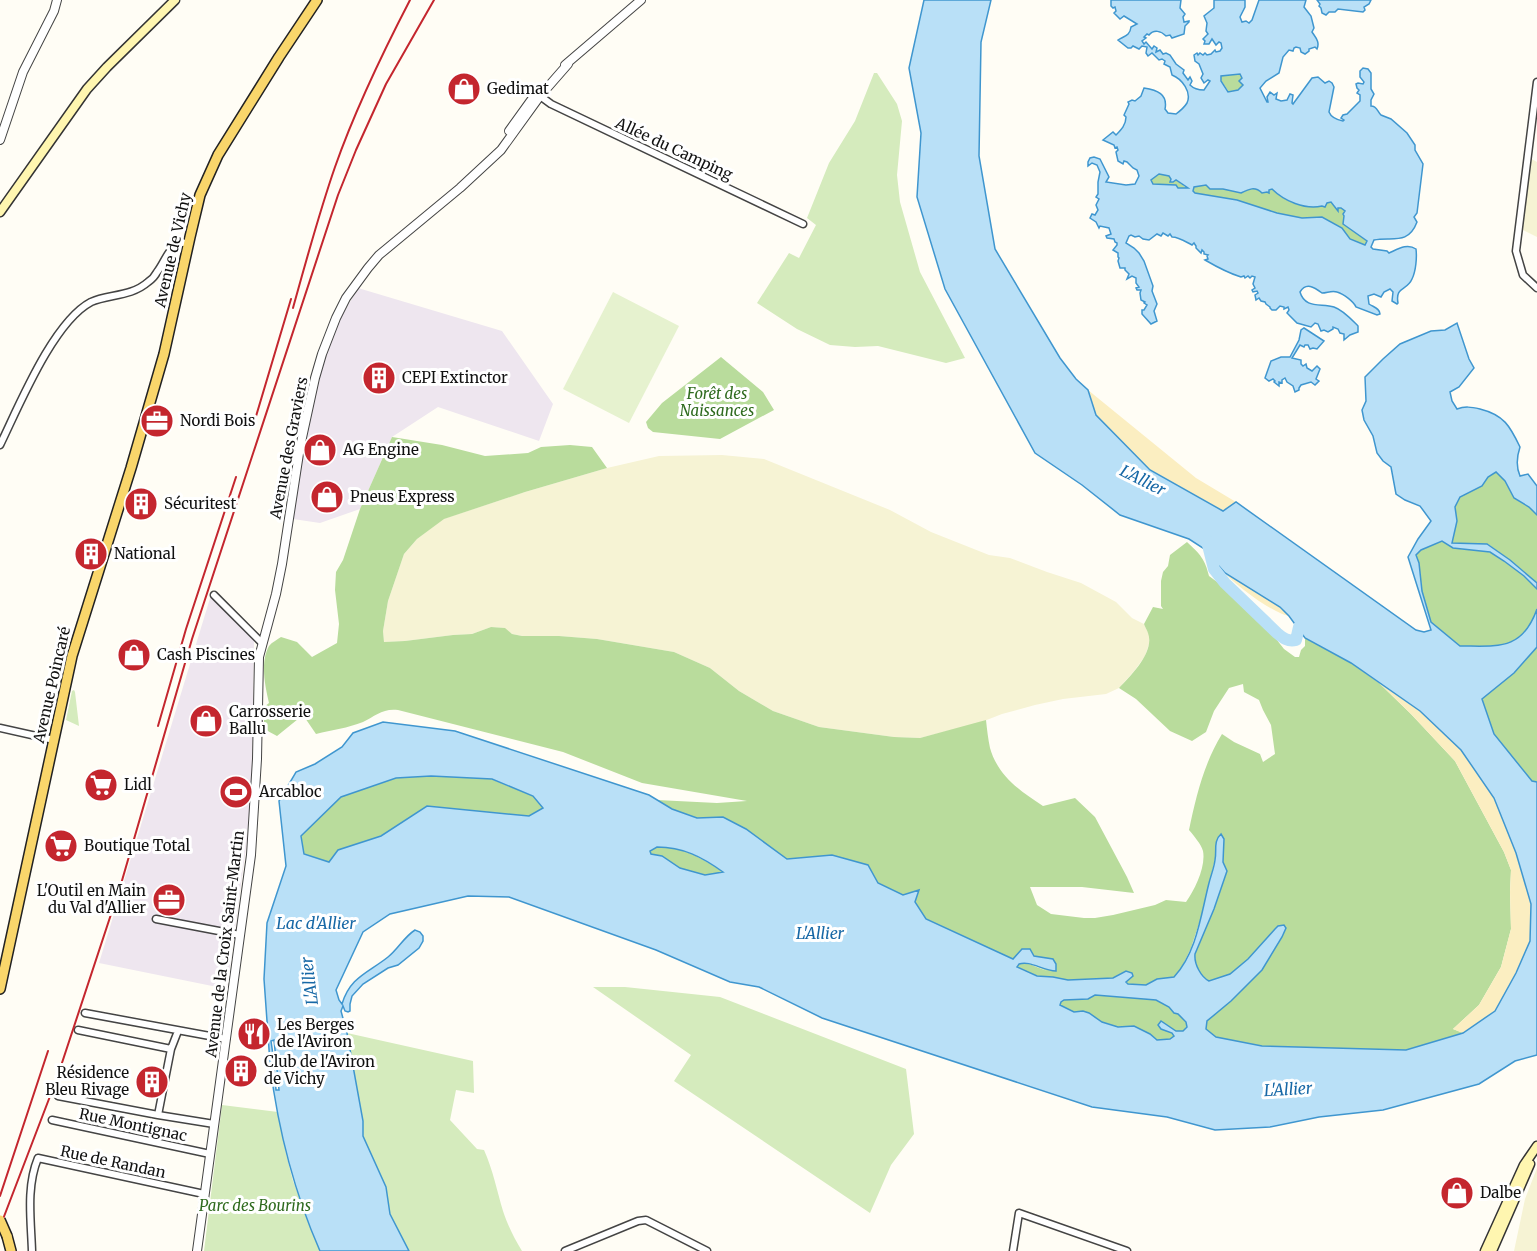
<svg xmlns="http://www.w3.org/2000/svg" width="1537" height="1251" font-family="Merriweather,serif">
	<style>
		.industrial { fill: #eee6ef }
		.farmland { fill: #f6f3d4 }
		.green { fill: #d5ebbd }
		.forest { fill: #b9dc9c }
		.sand { fill: #fbeec1 }
		.pitch { fill: #e6f2cf }
		.water { fill: #b9e0f7; stroke: #3f96cf; stroke-width: 1.5; fill-rule: evenodd }
		.lines { fill: none; stroke-linecap: round; stroke-linejoin: round }
		.river { stroke: #b9e0f7; stroke-width: 12 }
		.minor-casing { stroke: #444; stroke-width: 9 }
		.tertiary-casing { stroke: #444; stroke-width: 10 }
		.secondary-casing { stroke: #333; stroke-width: 11 }
		.primary-casing { stroke: #222; stroke-width: 12 }
		.minor { stroke: #fff; stroke-width: 6 }
		.tertiary { stroke: #fff; stroke-width: 8 }
		.secondary { stroke: #fff6b0; stroke-width: 8 }
		.primary { stroke: #f9d66b; stroke-width: 9 }
		.rail { stroke: #c4262e; stroke-width: 2 }
		.primary-bridge-casing { stroke: #222; stroke-width: 12; stroke-linecap: butt }
		.primary-bridge { stroke: #f9d66b; stroke-width: 9 }
		.labels { text-anchor: middle; stroke-width: 6; stroke-linejoin: round; paint-order: stroke }
		.poi-label { font-size: 15px; fill: #111; stroke: #fff; text-anchor: start }
		.street-label { font-size: 15px; fill: #111; stroke: #fff }
		.park-label { font-size: 15px; font-style: italic; fill: #2f6b1f; stroke: #fff }
		.water-label { font-size: 16px; font-style: italic; fill: #1768a6; stroke: #fff }
	</style>
	<rect width="100%" height="100%" fill="#fffdf5"/>
	<path class="industrial" d="M358,288L502,331L553,404L539,441L438,407L392,437L360,509L320,523L293,519L310,405L335,328Z
		M211,595L254,638L252,779L246,848L227,989L99,963Z"/>
	<path class="farmland" d="M1528,157L1537,162V237L1519,228Z
		M722,455L764,459L890,510L931,532L989,555L1010,558L1047,572L1081,583L1116,602L1132,618L1144,624L1149,634V644L1145,656L1135,670L1119,688L1106,694L1063,699L1035,705L1002,714L979,723L920,738L894,737L819,727L773,711L739,691L710,668L674,652L597,639L559,636H522L512,634L504,628L491,627L472,634L453,635L405,641L384,642L383,631L388,601L404,554L417,539L443,519L525,492L607,468L659,456Z
		M1537,1168V1251H1514L1525,1199Z"/>
	<path class="green" d="M874,73H877L897,104L902,121L897,175L900,202L920,272L965,358L946,363L878,346L855,347L830,345L797,329L757,303L789,253L799,258L816,225L807,218L829,163L855,121Z
		M74,690L75,692L79,726L66,720L72,691Z
		M593,987H625L720,997L906,1069L914,1134L891,1165L870,1213L674,1081L691,1055Z
		M347,1033L473,1061L474,1093L456,1090L450,1120L477,1149L484,1150C493,1170 497,1191 503,1211C508,1226 514,1238 522,1251H409L390,1214L386,1187L363,1136V1121Z
		M222,1105L278,1112L286,1154L293,1181L320,1251H204Z"/>
	<path class="forest" d="M1241,74L1243,85L1238,90L1229,92L1221,80V76Z
		M1159,173L1170,176L1171,179L1170,181L1176,180L1188,189L1178,188L1175,185L1153,184L1150,181Z
		M1206,185L1210,189H1223L1241,193C1249,189 1255,186 1262,193L1272,189C1286,204 1306,209 1326,205L1327,203L1331,202L1338,208H1341L1345,211C1345,225 1357,234 1367,241L1365,245L1350,239L1346,234L1322,217L1302,218L1277,213L1237,200L1195,193L1193,191L1194,187Z
		M721,357L763,392L774,410L720,439L653,432L648,428L646,422L662,403Z
		M392,437L442,445L485,456L528,453L541,447L570,445L592,447L607,468L525,492L444,519L417,539L404,554L388,601L383,631L384,642L405,641L453,635L472,634L491,627L505,628L512,634L522,636H559L597,639L674,652L710,668L739,691L773,711L819,727L894,737L920,738L986,720C987,729 988,739 990,748C998,776 1020,791 1043,806L1075,798L1095,817L1127,877L1134,893L1082,887H1030L1037,905L1051,914L1084,918H1095L1113,915L1155,905L1166,900L1186,902C1195,889 1206,867 1203,851C1201,844 1194,836 1189,830C1196,797 1204,763 1222,734L1234,742L1260,754L1263,762L1275,754L1271,725L1263,710L1259,700L1244,692L1243,684L1229,688L1214,711L1206,732L1192,741L1170,731L1136,699L1119,688C1131,675 1155,652 1148,633C1147,630 1145,627 1144,624L1153,607L1163,609L1161,606V581L1163,572L1168,566L1170,555L1187,542C1200,554 1205,559 1209,576L1236,596L1261,620L1284,649L1295,657H1299L1301,650L1305,646V638L1351,663L1379,683L1411,714L1455,761L1504,852L1511,870L1510,892L1511,929L1501,967L1479,1005L1453,1029L1463,1033L1406,1050L1262,1046L1216,1037L1206,1029V1021L1231,1001L1282,937L1275,929L1249,959L1230,974L1209,981C1201,977 1194,963 1195,954L1214,909L1227,871L1223,862L1224,839L1218,837L1215,859L1202,914L1191,948L1180,971L1174,978L1157,979L1146,985L1127,984L1126,982L1133,976L1126,971L1113,978L1068,980L1053,977L1037,976L1017,967L1019,964L1024,962L1047,971L1016,956L1013,959L926,919L915,902L878,883L868,865L832,855L787,859L723,817L697,818L672,809L657,800L717,803L747,801L642,783L563,752L398,710C383,708 375,716 363,722C348,728 332,730 316,734L303,715L277,736L264,729V707L269,703C265,686 260,662 269,646C272,642 277,640 281,637L297,642L312,657L337,643L339,624L335,590L336,572L343,560L360,509Z
		M1496,472L1505,481L1514,498L1529,507L1537,515V583L1510,560L1488,544L1452,543L1457,521L1455,507L1460,497L1482,486L1488,477Z
		M1442,541C1461,553 1468,548 1488,552C1504,555 1525,577 1537,589C1537,595 1537,602 1537,608C1536,616 1532,624 1527,630C1510,650 1483,646 1460,646L1431,622L1422,591L1419,563L1416,555L1421,550Z
		M1537,647V782L1532,781L1494,734L1482,699L1514,673Z
		M431,776L491,779L533,796L544,808L529,816L427,806L381,836L338,850L329,862L304,854L300,836L341,797L396,778Z
		M657,847C685,847 700,858 724,872L705,875L680,868L662,856L651,854L650,851Z
		M1095,995L1156,1000L1169,1007L1174,1013L1178,1014L1186,1022L1187,1026L1183,1031H1176L1172,1033L1174,1036L1170,1039L1157,1040L1150,1034L1134,1026L1118,1027L1102,1022L1089,1013L1083,1011L1074,1012L1059,1005L1060,1002L1064,1000L1088,999Z"/>
	<path class="sand" d="M1088,390L1196,478L1236,502L1223,511L1150,470L1096,415Z
		M1225,573L1280,607L1289,616C1274,614 1235,585 1225,573Z
		M1379,683L1420,711L1461,750L1494,798L1516,853L1531,904L1530,941L1516,973L1495,1011L1463,1033L1453,1029L1479,1005L1501,967L1511,929L1510,892L1511,870L1504,852L1455,761L1411,714Z"/>
	<path class="pitch" d="M613,292L679,326L629,423L563,389Z"/>
	<path class="water" d="M924,0H991L981,42L979,156L995,249L1060,358L1076,379L1088,390L1096,415L1150,470L1223,511L1236,502L1416,630L1424,632L1431,630L1408,557L1418,539L1431,521L1420,506L1405,500L1396,494L1391,467L1383,461L1377,453L1373,436L1364,420L1362,410L1366,401L1365,377L1383,359L1400,344L1431,331L1445,330L1457,323L1469,359L1474,368L1459,387L1450,392L1452,401L1457,409C1465,406 1471,407 1480,409C1504,415 1510,426 1520,447C1517,456 1516,467 1520,476L1528,474L1537,486V515L1529,507L1514,498L1505,481L1496,472L1488,477L1482,486L1460,497L1455,507L1457,521L1452,543L1487,544L1510,560L1537,583V589L1524,576L1504,561L1490,552L1453,548L1442,541L1421,550L1416,555L1419,563L1422,591L1431,622L1460,646C1498,646 1522,651 1537,609V647L1514,673L1482,699L1494,734L1532,781L1537,782V1055L1515,1061L1479,1084L1383,1110L1319,1117L1270,1127L1215,1130L1167,1117L1092,1107L822,1018L759,987L730,982L656,950L509,897L468,896L390,914L363,932L336,990L339,1000L342,1004C350,977 368,973 388,957C398,949 404,937 415,930L420,932L423,936V941L419,948L398,965L388,968L363,984L352,996L350,1004V1011L348,1012L345,1011L343,1006L341,1011L347,1033L363,1121V1136L386,1187L390,1214L409,1251H320C294,1192 278,1129 270,1065H274L276,1090H279L274,1040L271,1041L274,1062L270,1063L264,979L267,923L286,866L279,801L296,772L315,764L342,747L353,733L383,722L455,731L649,795L672,809L697,818L723,817L746,829L787,859L832,855L868,865L878,883L903,895L919,890L915,902L926,919L1013,959L1022,949H1030L1034,956L1053,959L1056,964V971C1043,971 1030,960 1019,964L1017,967L1037,976L1053,977L1068,980L1113,978L1126,971L1132,973L1133,976L1126,982L1128,984L1146,985L1157,979L1174,977C1197,952 1201,914 1209,883C1211,875 1214,868 1215,860C1217,851 1213,841 1221,834L1224,839L1223,862L1227,871L1214,909L1195,954C1194,964 1201,977 1209,981L1230,974L1248,959L1275,929L1278,926L1284,925L1286,928L1282,937L1262,970L1231,1001L1207,1021L1206,1029L1216,1037L1262,1046L1406,1050L1463,1033L1495,1011L1516,973L1530,941L1531,904L1516,853L1494,798L1461,750L1420,711L1351,663L1305,638L1289,616L1280,607L1225,573L1203,548L1189,539L1120,515L1082,485L1035,453L945,289L917,197L921,133L909,68ZM431,776L492,779L533,796L543,808L529,816L427,806L381,836L338,850L329,862L304,854L301,836L341,797L396,778ZM657,847C683,847 702,857 723,872L705,875L680,868L662,856L651,854L650,851ZM1095,995L1156,1000L1169,1007L1174,1013L1178,1014L1186,1022L1187,1027L1183,1031H1176L1161,1021L1158,1025L1161,1029L1172,1033L1174,1036L1170,1039L1157,1040L1150,1034L1134,1026L1118,1027L1102,1022L1089,1013L1083,1011L1074,1012L1060,1005L1061,1002L1064,1000L1088,999Z
		M1111,0H1181L1180,8L1185,14L1183,17L1184,22L1189,21V22L1185,26L1184,34L1172,38L1170,35L1166,36C1161,31 1154,29 1149,35L1147,34L1144,37L1146,38L1142,41L1144,44L1146,42L1152,49L1154,46L1157,48L1156,52L1160,50L1163,54L1166,53L1170,55L1176,64L1184,70L1183,73L1188,80L1190,77L1192,81L1190,85C1194,89 1198,90 1204,90L1210,81L1208,80L1204,83L1201,78L1203,74L1199,64L1195,61L1194,55L1197,53L1198,55L1200,53L1203,55L1205,53L1207,55L1211,54L1215,50L1216,52L1220,51L1222,48L1221,43L1219,42L1216,45L1212,39L1209,44H1204L1205,41L1203,39L1208,34L1206,31L1207,23L1204,16L1214,8V0H1245V7L1240,17L1242,22L1246,21L1249,23L1252,20L1259,0H1306L1304,7L1311,16L1314,28L1312,32C1316,38 1320,42 1317,49L1315,47L1309,49V51L1305,54L1301,52L1300,48L1296,47L1294,48L1293,51L1289,50L1283,57L1279,73L1266,81L1260,88L1267,102H1268L1267,97L1270,92L1274,95L1277,93L1276,99L1281,101L1287,100L1290,94L1293,95L1292,103L1293,104L1312,78L1318,77L1325,83L1329,81L1332,83L1334,87L1329,112C1331,117 1338,120 1343,121L1344,120L1341,118L1343,115L1347,114L1360,101V95L1357,93L1359,90L1357,88L1356,84L1358,83L1363,84L1364,82L1360,77V71L1363,68L1368,69L1371,73V89L1374,94L1371,100V106C1377,106 1377,111 1381,115L1391,119L1407,133L1415,145V150L1423,164L1417,213L1414,217L1417,222C1408,246 1391,236 1374,240L1371,247L1373,249L1387,251L1389,253C1398,249 1407,243 1416,249C1417,257 1416,271 1412,279C1407,291 1395,286 1398,303L1397,304L1392,301L1393,292L1390,289L1384,292L1381,297L1374,294L1368,296L1369,304C1373,307 1380,308 1380,314L1377,315L1356,307C1354,302 1344,294 1337,292C1332,290 1327,293 1322,293C1314,287 1306,282 1300,292C1305,309 1321,303 1334,307C1343,310 1351,319 1358,326V332L1350,335L1344,340V334L1340,333L1338,329L1333,327V329L1328,332L1324,330L1321,331L1318,324L1315,323L1311,327L1297,323L1287,313L1289,310L1288,307L1284,309V307L1280,306L1276,310H1272L1270,308V307L1266,304L1265,302L1261,301L1259,298L1256,300L1255,295L1258,293L1257,291L1253,292L1252,290L1255,288L1253,284L1255,277L1252,276L1250,278L1248,276L1245,278L1244,276L1241,277C1228,273 1217,267 1205,260L1208,259L1207,256L1208,255L1204,254V252L1202,250L1201,253L1196,248V246L1194,243L1192,245C1186,242 1179,237 1172,237L1170,234L1168,236L1163,233L1161,236L1157,234L1149,240L1143,239L1139,236L1135,237L1131,235L1129,236L1126,243L1134,248L1139,253L1144,261L1153,286L1152,291L1157,304L1154,311L1157,321L1151,324L1142,314V310H1144L1147,305L1144,303L1145,302L1141,300L1140,293L1141,290H1137L1136,288L1139,287L1136,283V278L1132,276L1127,279L1129,274L1125,270V268H1120L1118,261L1119,258L1118,257V253L1113,250L1117,245V243L1115,242L1114,239L1107,238L1106,236L1111,234L1109,228L1100,226L1099,228L1096,222L1090,218L1092,214L1095,215L1098,210L1096,205L1099,199L1096,197L1098,194V182L1100,172L1097,165L1092,163L1088,166V162L1090,158L1094,157L1100,159L1109,177L1106,182L1126,185L1135,184L1139,176L1137,170L1133,168L1127,162L1124,161L1123,164L1118,161L1116,152L1118,150L1117,147L1115,148L1114,145L1103,140L1113,132L1116,135C1121,130 1126,125 1126,117L1124,115L1129,104L1128,102L1132,100L1135,101L1141,96L1144,88C1157,90 1168,94 1165,109L1168,113L1176,114C1180,111 1184,108 1187,103C1192,92 1182,79 1172,75L1170,67L1164,64L1165,61L1162,59L1159,60L1152,53L1148,56L1146,53L1147,47L1142,46L1139,49L1133,46L1131,48H1128L1118,40C1124,36 1130,36 1131,27L1137,24L1124,16L1120,19L1114,13L1116,11L1115,7L1113,8L1111,6ZM1240,74L1242,78L1239,81L1243,85L1238,90L1228,92L1221,81V76ZM1159,174L1169,176L1171,179L1170,182H1173L1176,180L1188,188H1178L1176,185L1153,184L1151,180ZM1206,185L1210,189H1223L1241,193C1249,189 1255,186 1262,193L1267,192L1269,193V190L1272,189C1284,201 1305,210 1322,206L1325,207L1327,203L1331,202L1338,211V208H1341L1345,211L1343,214L1344,216L1343,224L1367,241L1365,245L1350,239L1342,228L1322,217L1302,218L1277,213L1237,200L1195,193L1193,191L1194,187Z
		M1317,0H1371L1369,4L1364,7L1365,10L1363,12L1338,9L1335,12H1329L1326,15L1322,13L1321,8L1319,6L1320,4Z
		M1304,328L1324,341L1317,349L1313,348L1310,349L1308,345H1305L1304,347L1300,345L1292,358L1301,360V364L1303,366L1306,364L1307,368L1312,371L1317,366L1320,369L1316,379L1319,381L1315,385L1311,382L1301,385L1299,388V390L1295,392L1293,386L1287,382L1285,378L1282,380V383L1279,382V386L1274,382L1275,381L1273,379L1269,381L1265,378L1271,361L1281,357H1290L1299,340L1301,330Z"/>
	<g class="lines">
		<path class="river" d="M1207,541L1214,569L1225,583L1277,633C1283,638 1288,642 1296,640L1299,627H1311"/>
		<defs>
			<path id="minor" d="M1537,82L1516,251L1523,275L1537,288
				M536,93L551,104L803,224
				M0,445C19,406 53,322 91,302C108,294 131,297 148,282C151,280 155,276 157,272C166,261 170,240 188,243
				M214,595L262,643
				M0,728L54,740
				M156,919L240,935
				M85,1013L226,1039
				M78,1030L171,1049
				M58,1096L158,1115L214,1124
				M158,1115L171,1049L178,1031
				M52,1120L210,1154
				M32,1251C31,1220 26,1187 38,1158L204,1194
				M565,1251L638,1221L646,1220L707,1251
				M1013,1251L1019,1213L1127,1251"/>
			<path id="tertiary" d="M565,65L641,0
				M509,131L532,99
				M0,140L23,72L54,11L57,0
				M197,1251L251,855L257,759L259,657L276,594L282,564L300,447L315,378L322,354L336,318L346,298L368,268L379,255L460,188L501,150L540,96L568,64"/>
			<path id="secondary" d="M0,212L87,89L107,67L175,0
				M1485,1251L1524,1165L1537,1146
				M1492,1251L1530,1164"/>
			<path id="primary" d="M0,989L72,656L131,468L164,354L190,237L200,195L218,155L279,57L317,0
				M7,1236L11,1251"/>
		</defs>
		<use href="#minor" class="minor-casing"/>
		<use href="#tertiary" class="tertiary-casing"/>
		<use href="#secondary" class="secondary-casing"/>
		<use href="#primary" class="primary-casing"/>
		<use href="#minor" class="minor"/>
		<use href="#tertiary" class="tertiary"/>
		<use href="#secondary" class="secondary"/>
		<use href="#primary" class="primary"/>
		<path class="rail" d="M293,308C306,261 319,213 335,167C355,110 382,54 410,0
			M254,423L291,299
			M158,726L186,629L236,477
			M0,1196L48,1051
			M0,1227L57,1078L121,884L192,639L338,195L356,150L386,84L434,0"/>
		<defs>
			<path id="primary-bridge" d="M0,1220L7,1236"/>
		</defs>
		<use href="#primary-bridge" class="primary-bridge-casing"/>
		<use href="#primary-bridge" class="primary-bridge"/>
	</g>
	<defs>
		<symbol id="shop-disc" viewBox="-11 -11 22 22"><circle r="9.5" fill="#c4262e" stroke="#fff"/><path d="M-5-2.5h2.3a2.7 3.5 0 0 1 5.4 0H5L5.5 6h-11ZM-1.5-2.5h3a1.5 2.3 0 0 0-3 0Z" fill="#fff"/></symbol>
		<symbol id="building-disc" viewBox="-11 -11 22 22"><circle r="9.5" fill="#c4262e" stroke="#fff"/><path d="M-4-6H4V6H1V3H-1V6H-4ZM-2.5-4.3h1.7v1.8h-1.7ZM.8-4.3h1.7v1.8H.8ZM-2.5-1h1.7V.8h-1.7ZM.8-1h1.7V.8H.8Z" fill="#fff"/></symbol>
		<symbol id="office-disc" viewBox="-11 -11 22 22"><circle r="9.5" fill="#c4262e" stroke="#fff"/><path d="M-6-3h4V-5.5h4V-3h4V5H-6ZM-1-4.5V-3h2v-1.5ZM-6 0V1H6V0Z" fill="#fff"/></symbol>
		<symbol id="supermarket-disc" viewBox="-11 -11 22 22"><circle r="9.5" fill="#c4262e" stroke="#fff"/><path d="M-6-5.5h2.5l.6 2H6L4.5 2H-2.5L-4.4-4H-6ZM-1.5 3.2a1.3 1.3 0 1 0 .1 0ZM3 3.2a1.3 1.3 0 1 0 .1 0Z" fill="#fff"/></symbol>
		<symbol id="stadium-disc" viewBox="-11 -11 22 22"><circle r="9.5" fill="#c4262e" stroke="#fff"/><path d="M0-5a6.5 5 0 1 0 0 10a6.5 5 0 1 0 0-10ZM-3.5-1.8h7v3.6h-7Z" fill="#fff"/></symbol>
		<symbol id="restaurant-disc" viewBox="-11 -11 22 22"><circle r="9.5" fill="#c4262e" stroke="#fff"/><path d="M-5-6h1v4h1v-4h1v4h1v-4h1v5L-1.5 .5V6h-2V.5L-5-1ZM5-6V6H3V1.5H1.5Q1.5-4 5-6Z" fill="#fff"/></symbol>
	</defs>
	<g fill-rule="evenodd">
		<use href="#shop-disc" x="445" y="70" width="38" height="38"/>
		<use href="#building-disc" x="360" y="359" width="38" height="38"/>
		<use href="#office-disc" x="138" y="402" width="38" height="38"/>
		<use href="#shop-disc" x="301" y="431" width="38" height="38"/>
		<use href="#shop-disc" x="308" y="478" width="38" height="38"/>
		<use href="#building-disc" x="122" y="485" width="38" height="38"/>
		<use href="#building-disc" x="72" y="535" width="38" height="38"/>
		<use href="#shop-disc" x="115" y="636" width="38" height="38"/>
		<use href="#shop-disc" x="187" y="702" width="38" height="38"/>
		<use href="#supermarket-disc" x="82" y="766" width="38" height="38"/>
		<use href="#stadium-disc" x="217" y="773" width="38" height="38"/>
		<use href="#supermarket-disc" x="42" y="827" width="38" height="38"/>
		<use href="#office-disc" x="150" y="881" width="38" height="38"/>
		<use href="#restaurant-disc" x="235" y="1015" width="38" height="38"/>
		<use href="#building-disc" x="222" y="1052" width="38" height="38"/>
		<use href="#building-disc" x="133" y="1063" width="38" height="38"/>
		<use href="#shop-disc" x="1438" y="1174" width="38" height="38"/>
	</g>
	<g class="labels">
		<g class="poi-label">
			<text x="487" y="94">Gedimat</text>
			<text x="402" y="383">CEPI Extinctor</text>
			<text x="180" y="426">Nordi Bois</text>
			<text x="343" y="455">AG Engine</text>
			<text x="350" y="502">Pneus Express</text>
			<text x="164" y="509">Sécuritest</text>
			<text x="114" y="559">National</text>
			<text x="157" y="660">Cash Piscines</text>
			<text x="229" y="717">Carrosserie<tspan x="229" dy="17">Ballu</tspan></text>
			<text x="124" y="790">Lidl</text>
			<text x="259" y="797">Arcabloc</text>
			<text x="84" y="851">Boutique Total</text>
			<text x="146" y="896" text-anchor="end">L'Outil en Main<tspan x="146" dy="17">du Val d'Allier</tspan></text>
			<text x="277" y="1030">Les Berges<tspan x="277" dy="17">de l'Aviron</tspan></text>
			<text x="264" y="1067">Club de l'Aviron<tspan x="264" dy="17">de Vichy</tspan></text>
			<text x="129" y="1078" text-anchor="end">Résidence<tspan x="129" dy="17">Bleu Rivage</tspan></text>
			<text x="1480" y="1198">Dalbe</text>
		</g>
		<g class="street-label">
			<text transform="translate(674 149) rotate(25)" y="5">Allée du Camping</text>
			<text transform="translate(173 250) rotate(-77)" y="5">Avenue de Vichy</text>
			<text transform="translate(289 448) rotate(-79)" y="5">Avenue des Graviers</text>
			<text transform="translate(52 685) rotate(-77)" y="5">Avenue Poincaré</text>
			<text transform="translate(225 944) rotate(-83)" y="5">Avenue de la Croix Saint-Martin</text>
			<text transform="translate(133 1125) rotate(12)" y="5">Rue Montignac</text>
			<text transform="translate(113 1162) rotate(12)" y="5">Rue de Randan</text>
		</g>
		<g class="park-label">
			<text x="717" y="399">Forêt des<tspan x="717" dy="17">Naissances</tspan></text>
			<text x="255" y="1211">Parc des Bourins</text>
		</g>
		<g class="water-label">
			<text transform="translate(1143 480) rotate(27)" y="6">L'Allier</text>
			<text x="316" y="929">Lac d'Allier</text>
			<text x="820" y="939">L'Allier</text>
			<text transform="translate(309 981) rotate(-97)" y="6">L'Allier</text>
			<text transform="translate(1288 1089) rotate(-3)" y="6">L'Allier</text>
		</g>
	</g>
</svg>
